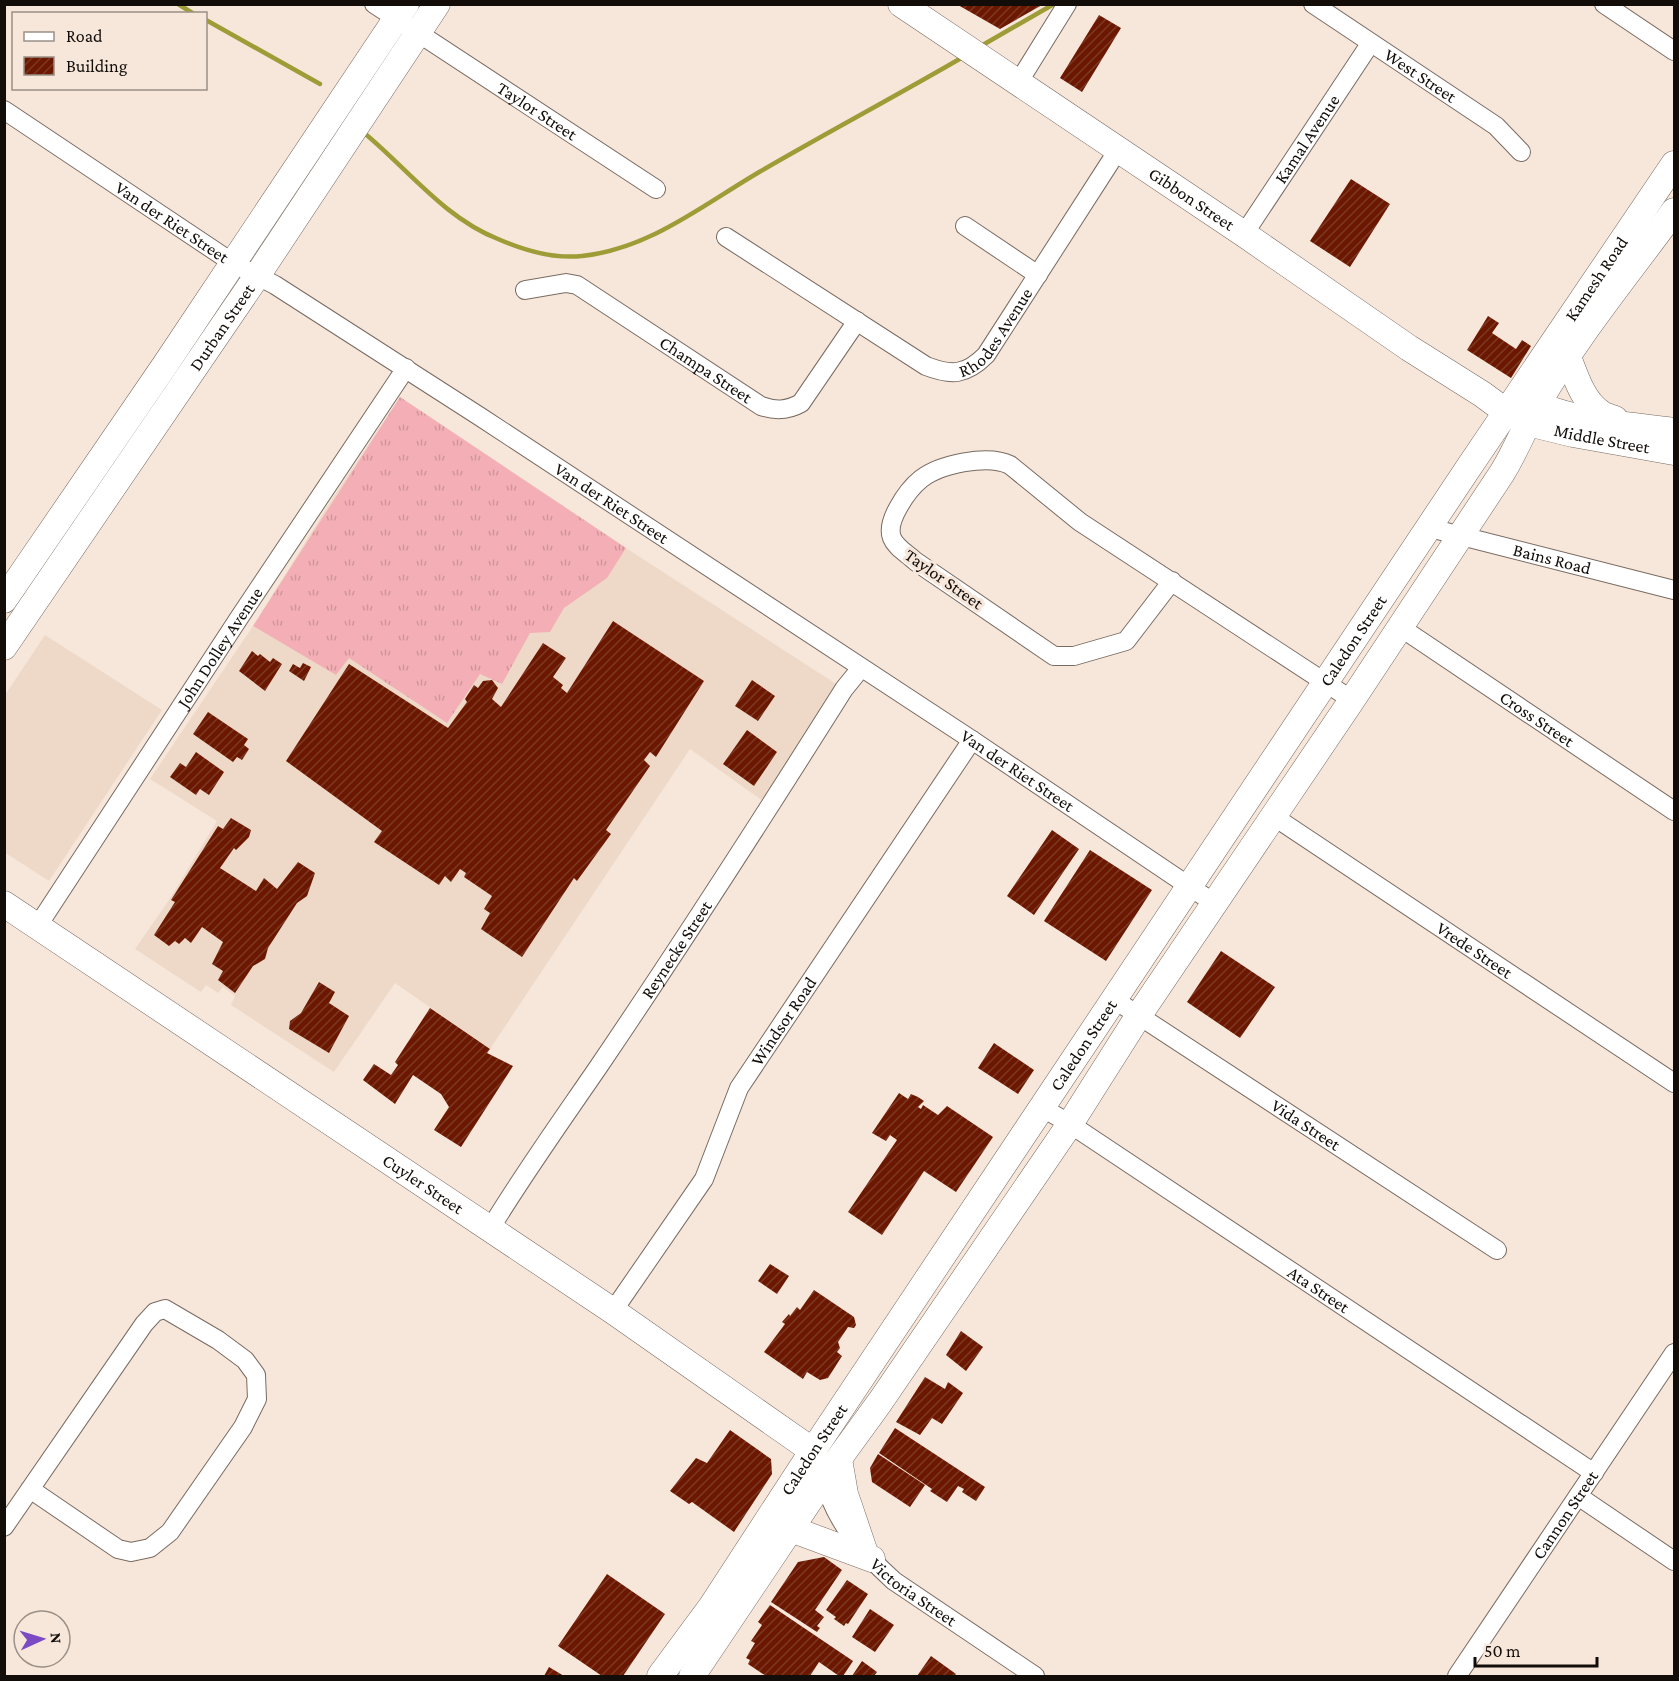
<svg xmlns="http://www.w3.org/2000/svg" width="1679" height="1681" font-family="'Crimson Pro',serif">
	<style>
		.built { fill: #eed9c8 }
		.grass { fill: url(#grass-tufts) }
		.lines { fill: none; stroke-linecap: round; stroke-linejoin: round }
		.stream { stroke: #9d9c37; stroke-width: 4.5 }
		.building { fill: url(#building-hatch) }
		.street-casing { stroke: #796b61; stroke-width: 20 }
		.secondary-casing { stroke: #796b61; stroke-width: 27 }
		.street { stroke: #fff; stroke-width: 18 }
		.secondary { stroke: #fff; stroke-width: 26 }
		.labels { text-anchor: middle; stroke-width: 6; stroke-linejoin: round; paint-order: stroke }
		.street-label { font-size: 18px; fill: #120d09; stroke: #f7e7db }
	</style>
	<defs>
		<pattern id="grass-tufts" width="24" height="20" patternUnits="userSpaceOnUse" patternTransform="scale(1.5)"><rect width="24" height="20" fill="#f4afb6"/><path d="M3 7l-1-3M5 7V3M7 7l1-3M15 17l-1-3M17 17v-4M19 17l1-3" fill="none" stroke="#d0959b"/></pattern>
		<pattern id="building-hatch" width="6" height="6" patternUnits="userSpaceOnUse" patternTransform="scale(1.5)"><rect width="6" height="6" fill="#6c1800"/><path d="M-1 1l2-2M0 6l6-6M5 7l2-2" fill="none" stroke="#7b3824"/></pattern>
	</defs>
	<rect width="100%" height="100%" fill="#f7e7db"/>
	<path class="built" d="M400,397L626,548L844,689L770,806L690,749L490,1049L395,983L334,1072L231,1005L235,996L223,987L218,993L206,985L201,992L135,949L169,900L217,821L150,779L253,626L334,496Z
		M45,635L162,710L49,881L4,852L5,695Z"/>
	<path class="grass" d="M400,397L626,548L607,578L564,608L550,632L530,633L502,684L480,674L447,723L349,658L336,675L253,626Z"/>
	<g class="lines">
		<path class="stream" d="M178,4L194,14
			M206,20L320,84
			M981,46L1054,4
			M363,132C407,168 444,218 498,239C523,250 554,259 582,256C650,249 704,204 761,171C828,132 896,96 963,57"/>
	</g>
	<path class="building" d="M958,5H1042L1000,29Z
		M1099,15L1121,28L1082,92L1060,78Z
		M1351,179L1390,204L1350,267L1310,241Z
		M1488,316L1499,323L1492,333L1516,349L1522,340L1531,346L1511,378L1467,350Z
		M613,621L704,681L656,757L650,752L644,760L650,766L606,830L611,834L577,881L574,878L522,957L481,929L490,913L484,909L492,896L464,877L466,873L460,869L451,882L445,876L439,885L374,842L382,831L286,761L349,664L448,728L467,702L465,699L474,685L478,688L483,681L492,680L498,688L492,699L501,707L543,643L566,658L553,677L563,685L561,688L567,693Z
		M252,651L258,656L260,654L270,662L273,658L282,664L265,691L239,671Z
		M303,663L311,667L304,681L289,671L293,664L300,668Z
		M752,680L775,696L758,721L735,706Z
		M208,712L248,739L244,745L249,749L242,760L237,757L233,762L193,734Z
		M747,730L777,752L754,786L723,764Z
		M196,752L224,772L209,795L200,789L196,795L170,777L180,763L186,767Z
		M231,818L251,830L249,837L236,850L234,848L220,868L256,891L264,878L277,889L298,862L315,873L307,896L297,903L268,948L265,959L253,966L235,993L218,980L223,971L212,964L223,942L202,927L191,943L185,938L179,944L175,941L169,946L154,935L175,902L171,900L218,826L223,829Z
		M1052,830L1079,849L1034,915L1007,896Z
		M1090,850L1152,890L1106,961L1044,921Z
		M1221,951L1275,987L1240,1038L1187,1002Z
		M319,982L335,992L329,1003L349,1016L329,1053L289,1029L290,1021L301,1013Z
		M430,1008L490,1049L487,1053L513,1066L461,1147L434,1130L449,1107L441,1094L413,1075L395,1104L363,1080L374,1064L391,1075L398,1065L395,1062Z
		M994,1043L1034,1070L1018,1094L978,1068Z
		M899,1093L908,1099L911,1094L918,1097L924,1101L918,1107L921,1109L923,1105L938,1115L947,1106L993,1137L956,1192L924,1171L882,1235L848,1212L897,1140L890,1135L886,1141L872,1133Z
		M770,1264L789,1276L777,1294L758,1281Z
		M814,1290L854,1317L856,1325L854,1328L848,1327L838,1342L840,1348L837,1352L842,1356L828,1378L820,1380L807,1372L803,1379L764,1352L785,1324L782,1322L789,1314L790,1316L797,1307L800,1310Z
		M961,1331L983,1347L966,1371L946,1355Z
		M925,1377L945,1389L948,1382L963,1393L942,1424L932,1418L920,1435L896,1422Z
		M895,1428L985,1487L976,1501L962,1492L964,1489L958,1486L947,1502L930,1491L932,1489L879,1453Z
		M730,1430L771,1459L772,1474L734,1532L692,1502L689,1504L670,1491L696,1458L707,1463Z
		M878,1454L925,1485L910,1507L872,1482L870,1468Z
		M824,1557L842,1570L815,1610L824,1617L817,1626L820,1628L817,1632L771,1602L798,1562Z
		M607,1574L665,1614L623,1676H602L558,1646Z
		M847,1580L868,1594L848,1624L846,1623L844,1626L834,1619L836,1617L826,1610Z
		M770,1605L853,1661L843,1676H839L819,1662L810,1676H766L748,1664L750,1660L746,1658L755,1643L751,1641L762,1625L758,1622Z
		M870,1609L894,1625L875,1652L852,1637Z
		M931,1656L956,1674L954,1676H917Z
		M862,1661L877,1672L874,1676H852Z
		M549,1667L564,1676H544Z"/>
	<g class="lines">
		<defs>
			<g id="street">
				<path id="s1" d="M374,4L656,189"/>
				<path id="s2" d="M1313,4L1496,126L1521,152"/>
				<path d="M1604,4L1674,51"/>
				<path d="M1018,83L1067,4"/>
				<path id="s3" d="M4,110L233,263L275,285L479,416L972,740L1214,903"/>
				<path d="M965,226L1038,275"/>
				<path id="s4" d="M1244,234L1370,44"/>
				<path id="s5" d="M726,237L926,366C952,376 966,375 986,355L1118,150"/>
				<path id="s6" d="M525,290L566,283L577,285L761,406C775,411 787,411 801,403L857,321"/>
				<path id="s7" d="M1430,528L1674,590"/>
				<path d="M1172,581L1126,641L1074,656H1054L915,561C908,554 896,548 892,538C888,528 893,517 898,508C904,497 911,487 921,479C940,464 988,454 1010,465L1080,522L1352,700"/>
				<path id="s8" d="M1400,627L1674,811"/>
				<path id="s9" d="M1273,816L1674,1083"/>
				<path id="s10" d="M37,927L239,618L406,368"/>
				<path id="s11" d="M1115,1000L1497,1250"/>
				<path id="s12" d="M1043,1108L1070,1124L1594,1473"/>
				<path id="s13" d="M490,1229C524,1173 562,1120 599,1066C683,942 764,816 844,689L861,668"/>
				<path id="s14" d="M613,1311L704,1179L739,1088L972,740"/>
				<path id="s15" d="M824,1479C835,1522 862,1552 894,1581L1035,1676"/>
				<path d="M1578,1496L1674,1561"/>
				<path d="M4,1527L144,1324L155,1312L165,1309L218,1340L245,1360L256,1375L257,1399L243,1427L170,1532L150,1548L131,1552L118,1549L30,1489"/>
				<path id="s16" d="M1457,1676L1674,1353"/>
			</g>
			<g id="secondary">
				<path id="s17" d="M901,4L1244,234L1409,348L1482,394L1508,413L1528,423L1573,434L1674,452"/>
				<path d="M1568,357C1575,375 1583,402 1601,413C1604,416 1610,417 1615,419"/>
				<path d="M1523,398C1568,422 1625,424 1674,431"/>
				<path d="M4,600L165,365L406,4"/>
				<path id="s18" d="M4,647L257,276L437,4"/>
				<path id="s19" d="M4,904L613,1311L813,1451L818,1465"/>
				<path d="M839,1459L845,1494L865,1553"/>
				<path d="M791,1529L872,1559"/>
				<path id="s20" d="M660,1676L711,1607L810,1455L1469,467L1674,164"/>
				<path d="M692,1676L824,1479L880,1402L1070,1124L1139,1015L1352,700L1502,473C1515,452 1524,429 1536,407C1575,338 1627,275 1674,211"/>
			</g>
		</defs>
		<use href="#street" class="street-casing"/>
		<use href="#secondary" class="secondary-casing"/>
		<use href="#street" class="street"/>
		<use href="#secondary" class="secondary"/>
	</g>
	<g class="labels">
		<g class="street-label">
			<text dy="6" stroke="none"><textPath href="#s2" startOffset="129">West Street</textPath></text>
			<text dy="6" stroke="none"><textPath href="#s1" startOffset="195">Taylor Street</textPath></text>
			<text dy="6" stroke="none"><textPath href="#s4" startOffset="114">Kamal Avenue</textPath></text>
			<text dy="6" stroke="none"><textPath href="#s17" startOffset="350">Gibbon Street</textPath></text>
			<text dy="6" stroke="none"><textPath href="#s3" startOffset="202">Van der Riet Street</textPath></text>
			<text dy="6" stroke="none"><textPath href="#s20" startOffset="1682">Kamesh Road</textPath></text>
			<text dy="6" stroke="none"><textPath href="#s18" startOffset="387">Durban Street</textPath></text>
			<text dy="6" stroke="none"><textPath href="#s5" startOffset="327">Rhodes Avenue</textPath></text>
			<text dy="6" stroke="none"><textPath href="#s6" startOffset="207">Champa Street</textPath></text>
			<text dy="6" stroke="none"><textPath href="#s17" startOffset="830">Middle Street</textPath></text>
			<text dy="6" stroke="none"><textPath href="#s3" startOffset="724">Van der Riet Street</textPath></text>
			<text dy="6" stroke="none"><textPath href="#s7" startOffset="126">Bains Road</textPath></text>
			<text transform="translate(944 579) rotate(35)" y="6">Taylor Street</text>
			<text dy="6" stroke="none"><textPath href="#s20" startOffset="1246">Caledon Street</textPath></text>
			<text dy="6" stroke="none"><textPath href="#s10" startOffset="334">John Dolley Avenue</textPath></text>
			<text dy="6" stroke="none"><textPath href="#s8" startOffset="165">Cross Street</textPath></text>
			<text dy="6" stroke="none"><textPath href="#s3" startOffset="1210">Van der Riet Street</textPath></text>
			<text dy="6" stroke="none"><textPath href="#s13" startOffset="336">Reynecke Street</textPath></text>
			<text dy="6" stroke="none"><textPath href="#s9" startOffset="242">Vrede Street</textPath></text>
			<text dy="6" stroke="none"><textPath href="#s14" startOffset="338">Windsor Road</textPath></text>
			<text dy="6" stroke="none"><textPath href="#s20" startOffset="760">Caledon Street</textPath></text>
			<text dy="6" stroke="none"><textPath href="#s11" startOffset="228">Vida Street</textPath></text>
			<text dy="6" stroke="none"><textPath href="#s19" startOffset="504">Cuyler Street</textPath></text>
			<text dy="6" stroke="none"><textPath href="#s12" startOffset="330">Ata Street</textPath></text>
			<text dy="6" stroke="none"><textPath href="#s20" startOffset="274">Caledon Street</textPath></text>
			<text dy="6" stroke="none"><textPath href="#s16" startOffset="194">Cannon Street</textPath></text>
			<text dy="6" stroke="none"><textPath href="#s15" startOffset="148">Victoria Street</textPath></text>
		</g>
	</g>
	<rect width="1679" height="1681" fill="none" stroke="#120d09" stroke-width="12"/>
	<rect x="12" y="12" width="195" height="78" fill="#f7e7db" stroke="#9b9087" stroke-width="1.5"/>
	<rect x="24" y="32" width="30" height="9" fill="#ffffff" stroke="#9b9087" stroke-width="1.5"/>
	<text x="66" y="42" font-size="18" fill="#120d09">Road</text>
	<rect x="24" y="57" width="30" height="18" fill="url(#building-hatch)" stroke="#9b9087" stroke-width="1.5"/>
	<text x="66" y="72" font-size="18" fill="#120d09">Building</text>
	<g transform="translate(42 1639) rotate(86)"><circle r="28" fill="#f7e7db" stroke="#9b9087" stroke-width="1.5"/>
	<path d="M0-4.5L10 22L0 15L-10 22Z" fill="#7c4bc3"/>
	<text y="-9" font-size="16" font-weight="bold" text-anchor="middle" fill="#120d09">N</text>
	</g>
	<path d="M1475 1657v9h122v-9" fill="none" stroke="#120d09" stroke-width="3"/>
	<text x="1484" y="1657" font-size="18" fill="#120d09" stroke="#f7e7db" stroke-width="4.5" paint-order="stroke">50 m</text>
</svg>
